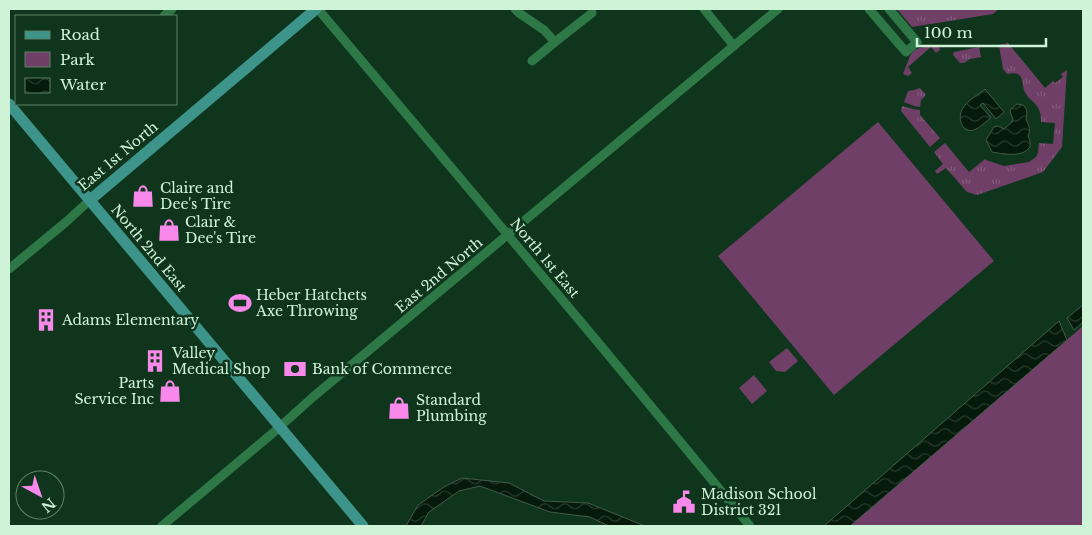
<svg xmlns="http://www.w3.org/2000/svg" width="1092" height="535" font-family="'Libre Baskerville',serif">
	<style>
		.grass { fill: url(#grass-tufts) }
		.park { fill: #6f3f68 }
		.water { fill: url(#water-waves); stroke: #425b48 }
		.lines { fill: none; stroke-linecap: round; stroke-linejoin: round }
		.minor { stroke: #2e7747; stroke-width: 9 }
		.major { stroke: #3d948b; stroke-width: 11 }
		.labels { text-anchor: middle; stroke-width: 5; stroke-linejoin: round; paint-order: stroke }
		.street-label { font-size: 14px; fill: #cff3d7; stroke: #0f361d }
		.poi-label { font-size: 14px; fill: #cff3d7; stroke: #0f361d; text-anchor: start }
	</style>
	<defs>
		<pattern id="grass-tufts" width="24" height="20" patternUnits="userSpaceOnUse" patternTransform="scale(1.25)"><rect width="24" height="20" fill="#6f3f68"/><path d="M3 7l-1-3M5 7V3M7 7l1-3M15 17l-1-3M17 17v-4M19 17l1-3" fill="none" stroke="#825b7d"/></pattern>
		<pattern id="water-waves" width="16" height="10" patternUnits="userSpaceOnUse" patternTransform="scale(1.25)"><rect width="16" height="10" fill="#051a0b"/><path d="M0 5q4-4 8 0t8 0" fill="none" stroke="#283c2e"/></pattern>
	</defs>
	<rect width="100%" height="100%" fill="#0f361d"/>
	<path class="grass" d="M897,9H999L993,14L912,27Z
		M1008,43L1045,88L1053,81L1055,83L1063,77L1061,74L1067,70L1062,147L1043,172L977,195L967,192L946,168L937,174L935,171L943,164L934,152L945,143L969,172L985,159L986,160L1004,166L1029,162L1036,157L1038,153L1039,143L1053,144L1055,123L1041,122C1042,102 1029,103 1024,90C1022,84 1024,79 1019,75C1015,72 1011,74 1007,74L1003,69L999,45Z
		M939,45L940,50L936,53L931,47L908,67L912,73L908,76L903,74C914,47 909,49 939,45Z
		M979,47L981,57L970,59L964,63H960L953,55L954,52Z
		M920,88L926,95L921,100L920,107L914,106L904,102L908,91L914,90Z
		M902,106L913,109L920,110V115L940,138L930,147L901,111Z"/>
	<path class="park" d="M878,122L994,261L834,395L718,256Z
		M1083,326V526H850Z
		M787,348L798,361L785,372L776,371L769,362Z
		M754,375L767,391L752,404L739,388Z"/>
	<path class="water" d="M985,89L1004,112L996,119L983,103L980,105L991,118C986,121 980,128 974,130C961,134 957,116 963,108C968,100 978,95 985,89Z
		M1017,104L1023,105C1028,110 1027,113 1026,120C1029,125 1031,130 1028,136L1030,141V147C1022,158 1003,154 992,152L986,140L994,127L998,126L1004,129L1012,122L1013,119L1010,112L1011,109Z
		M1083,305V322L1074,330L1067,318Z
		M1059,321L1067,340L850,526H824Z
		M462,478L509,483L544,501L588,503L645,526H609L590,517L550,512L480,486L459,491L429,512L421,526H406L418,505L444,487Z"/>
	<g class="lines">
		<path class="minor" d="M318,9L596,340L750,526
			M515,9L519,13L544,30L555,42
			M704,9L734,46
			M869,9L906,52L917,42L889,9
			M164,16L172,9
			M532,61L555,42L592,13
			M9,269L66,222L90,200
			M162,526L274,432L313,397L778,9"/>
		<path class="major" d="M9,104L363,526
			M90,200L316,9"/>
	</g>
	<defs>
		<symbol id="shop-bare" viewBox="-9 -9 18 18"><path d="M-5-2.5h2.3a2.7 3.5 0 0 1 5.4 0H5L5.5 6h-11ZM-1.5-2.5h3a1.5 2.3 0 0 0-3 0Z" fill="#f888ea" stroke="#0f361d" stroke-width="2.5" paint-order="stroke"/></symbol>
		<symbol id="stadium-bare" viewBox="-9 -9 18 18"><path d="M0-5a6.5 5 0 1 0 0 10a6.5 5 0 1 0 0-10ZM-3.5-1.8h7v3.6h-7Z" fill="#f888ea" stroke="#0f361d" stroke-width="2.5" paint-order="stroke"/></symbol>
		<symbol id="building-bare" viewBox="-9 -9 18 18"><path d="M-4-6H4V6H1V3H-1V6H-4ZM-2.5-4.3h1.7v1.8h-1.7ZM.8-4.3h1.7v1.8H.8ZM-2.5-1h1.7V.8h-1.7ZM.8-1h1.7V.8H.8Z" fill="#f888ea" stroke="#0f361d" stroke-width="2.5" paint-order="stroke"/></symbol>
		<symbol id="bank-bare" viewBox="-9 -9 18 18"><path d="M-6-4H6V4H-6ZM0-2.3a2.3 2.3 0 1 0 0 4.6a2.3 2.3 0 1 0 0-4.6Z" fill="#f888ea" stroke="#0f361d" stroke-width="2.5" paint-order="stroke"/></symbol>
		<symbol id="civic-bare" viewBox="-9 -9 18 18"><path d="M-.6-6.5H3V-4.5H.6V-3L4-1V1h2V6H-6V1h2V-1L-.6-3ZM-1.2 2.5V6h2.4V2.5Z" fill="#f888ea" stroke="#0f361d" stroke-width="2.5" paint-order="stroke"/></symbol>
	</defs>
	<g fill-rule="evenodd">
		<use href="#shop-bare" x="127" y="180" width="32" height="32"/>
		<use href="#shop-bare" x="153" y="214" width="32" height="32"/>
		<use href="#stadium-bare" x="224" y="287" width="32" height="32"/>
		<use href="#building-bare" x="30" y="304" width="32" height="32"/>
		<use href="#building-bare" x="139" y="345" width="32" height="32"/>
		<use href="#bank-bare" x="279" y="353" width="32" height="32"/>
		<use href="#shop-bare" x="154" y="375" width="32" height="32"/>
		<use href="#shop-bare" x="383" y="392" width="32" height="32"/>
		<use href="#civic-bare" x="668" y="486" width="32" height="32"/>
	</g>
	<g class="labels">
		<g class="street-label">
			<text transform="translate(118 156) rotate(-40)" y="5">East 1st North</text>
			<text transform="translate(149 248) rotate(50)" y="5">North 2nd East</text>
			<text transform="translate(545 258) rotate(50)" y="5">North 1st East</text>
			<text transform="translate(439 275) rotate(-40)" y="5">East 2nd North</text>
		</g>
		<g class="poi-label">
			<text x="160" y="193">Claire and<tspan x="160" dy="16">Dee's Tire</tspan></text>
			<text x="185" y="227">Clair &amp;<tspan x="185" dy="16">Dee's Tire</tspan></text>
			<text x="256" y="300">Heber Hatchets<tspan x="256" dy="16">Axe Throwing</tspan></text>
			<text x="62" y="325">Adams Elementary</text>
			<text x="172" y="358">Valley<tspan x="172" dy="16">Medical Shop</tspan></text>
			<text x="312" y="374">Bank of Commerce</text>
			<text x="154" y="388" text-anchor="end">Parts<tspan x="154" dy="16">Service Inc</tspan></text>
			<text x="416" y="405">Standard<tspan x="416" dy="16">Plumbing</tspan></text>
			<text x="701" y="499">Madison School<tspan x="701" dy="16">District 321</tspan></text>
		</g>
	</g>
	<rect width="1092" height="535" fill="none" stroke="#cff3d7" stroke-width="20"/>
	<rect x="15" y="15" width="162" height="90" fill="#0f361d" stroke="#5c8267"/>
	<rect x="25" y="31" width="25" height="8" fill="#3d948b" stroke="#5c8267"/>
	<text x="60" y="40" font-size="15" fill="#cff3d7">Road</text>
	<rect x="25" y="52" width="25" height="15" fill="#6f3f68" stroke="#5c8267"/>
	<text x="60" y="65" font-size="15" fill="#cff3d7">Park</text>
	<rect x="25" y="78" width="25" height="15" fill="url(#water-waves)" stroke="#5c8267"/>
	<text x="60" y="90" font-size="15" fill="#cff3d7">Water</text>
	<g transform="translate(40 495) rotate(140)"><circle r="24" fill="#0f361d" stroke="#5c8267"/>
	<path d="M0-4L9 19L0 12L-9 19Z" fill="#f888ea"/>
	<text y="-8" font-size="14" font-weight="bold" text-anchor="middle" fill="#cff3d7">N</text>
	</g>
	<path d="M917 38v8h129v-8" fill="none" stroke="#cff3d7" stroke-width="2.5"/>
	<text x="924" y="38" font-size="15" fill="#cff3d7" stroke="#0f361d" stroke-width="4" paint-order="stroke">100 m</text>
</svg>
